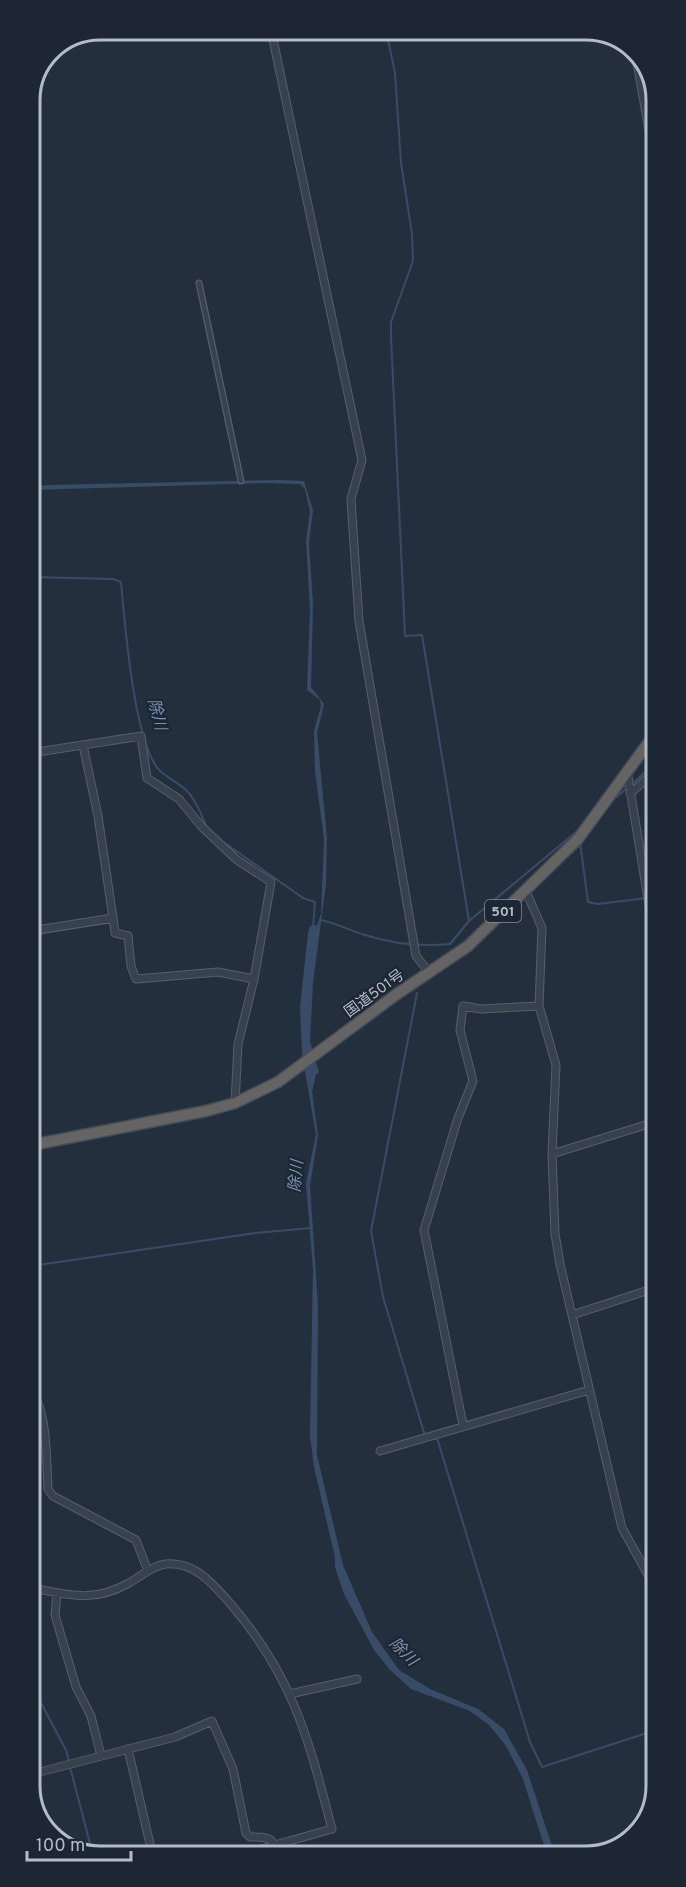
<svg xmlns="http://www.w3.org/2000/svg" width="686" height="1887" font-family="Overpass,'Noto Sans JP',sans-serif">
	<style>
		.water { fill: #394c67 }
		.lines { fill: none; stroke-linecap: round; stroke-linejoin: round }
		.stream { stroke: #394c67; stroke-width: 2 }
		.pedestrian-casing { stroke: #565f6c; stroke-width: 7 }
		.minor-casing { stroke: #565f6c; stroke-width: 9 }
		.trunk-casing { stroke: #434c59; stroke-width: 13 }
		.pedestrian { stroke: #38414e; stroke-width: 4.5 }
		.minor { stroke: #38414e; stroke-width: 7 }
		.trunk { stroke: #656462; stroke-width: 10 }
		.labels { text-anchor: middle; stroke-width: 4.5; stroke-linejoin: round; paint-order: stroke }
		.shield { fill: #1d2633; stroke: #878f9c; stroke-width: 1.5 }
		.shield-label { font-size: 14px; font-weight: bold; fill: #b4bcc9 }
		.street-label { font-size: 15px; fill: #b4bcc9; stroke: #1d2633 }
		.water-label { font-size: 16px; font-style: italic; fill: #7c92b1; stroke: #1d2633 }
		.rim { fill: none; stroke: #b4bcc9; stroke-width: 3 }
	</style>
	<rect width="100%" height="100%" fill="#242f3e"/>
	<path class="water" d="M277,480L304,481L313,510L309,543L313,603L311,687L324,704L317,733L327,838L326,884L313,983L310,1041L319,1073L316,1074L312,1092L318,1135L310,1186L318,1305L317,1455L343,1565L372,1632L399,1670L430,1689L478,1709L504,1729L527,1770L555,1855H547L523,1779L506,1746L489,1725L470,1711L411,1689L390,1670L374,1650L344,1594L335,1567V1557L314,1467L310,1436L313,1270L306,1183L316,1135L302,1054L300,1008L308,933L310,926L317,925L321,914L324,839L315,771L314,731L321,706L320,700L307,690L310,609L306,540L310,512L305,489L300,484L264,483L31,490V487L49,485Z"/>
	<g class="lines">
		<path class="stream" d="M386,30L395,73L401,163L412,234L413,261L391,322V336L405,636L422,635L469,921
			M31,577L113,579L121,582C125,626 133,726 154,763C160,775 175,780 185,789C197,800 201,816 208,829
			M631,785L654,764
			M613,800L627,788
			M219,839L303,898L315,902L313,928
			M580,842L588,902L598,904L655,897
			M321,920C333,922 351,931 365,935C393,944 421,947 450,944L469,921L576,832L585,820
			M31,935L107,923
			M417,993L371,1231L383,1297L425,1436
			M32,1266L255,1233L311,1228
			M434,1439L437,1438L530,1742L542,1767L650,1732L656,1750
			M32,1686L66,1750L69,1761
			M70,1767L93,1855"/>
		<defs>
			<path id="pedestrian" d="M199,283L241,481"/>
			<path id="minor" d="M271,30L362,460L351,499L359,621L416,956L429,972
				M636,57L654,159
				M83,745L98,816L113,918
				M31,753L141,736L147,778L179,799L202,827L237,860L271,882L254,979L238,1044L235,1103
				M627,771L650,911L655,921
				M630,794L655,771
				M525,889L542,928L539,1006L556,1065L552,1154L555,1234L560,1264L622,1528L656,1589
				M31,931L113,918L115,933L128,936L131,966L136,979L218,972L254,979
				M552,1154L655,1122
				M572,1315L655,1288
				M32,1396C47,1403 47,1471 48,1489L53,1496L136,1540L148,1571
				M463,1425L424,1230L458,1118L473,1081L460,1030L463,1006L481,1009L539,1006
				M380,1451L589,1390
				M32,1588C70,1595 93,1603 129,1583C140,1577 153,1565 166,1564C195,1562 211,1582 229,1602C293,1676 308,1737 332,1829L236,1856
				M57,1593L55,1615L76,1687L91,1716L101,1756
				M290,1694L357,1679
				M128,1749L153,1857
				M32,1774L175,1737L212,1721L233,1769L246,1833L250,1837C269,1837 274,1837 279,1856"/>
			<path id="trunk" d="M32,1145L206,1111L235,1103L278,1082L397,994L468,946L578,839L654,735"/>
		</defs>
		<use href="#pedestrian" class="pedestrian-casing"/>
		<use href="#minor" class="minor-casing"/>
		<use href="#trunk" class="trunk-casing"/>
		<use href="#pedestrian" class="pedestrian"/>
		<use href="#minor" class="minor"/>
		<use href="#trunk" class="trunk"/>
	</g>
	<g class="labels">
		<rect class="shield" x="485" y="900" width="36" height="22" rx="4.5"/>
		<g class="shield-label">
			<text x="503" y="916">501</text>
		</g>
		<g class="street-label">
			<text transform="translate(374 993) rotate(-36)" y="5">国道501号</text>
		</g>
		<g class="water-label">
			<text transform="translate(158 714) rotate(76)" y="6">除川</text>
			<text transform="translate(295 1176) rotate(-85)" y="6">除川</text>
			<text transform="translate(404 1651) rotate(45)" y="6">除川</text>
		</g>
	</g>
	<path d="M0 0H686V1887H0ZM100 40H586A60 60 0 0 1 646 100V1786A60 60 0 0 1 586 1846H100A60 60 0 0 1 40 1786V100A60 60 0 0 1 100 40Z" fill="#1d2633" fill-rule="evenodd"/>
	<path class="rim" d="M100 40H586A60 60 0 0 1 646 100V1786A60 60 0 0 1 586 1846H100A60 60 0 0 1 40 1786V100A60 60 0 0 1 100 40Z"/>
	<path d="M27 1851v9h104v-9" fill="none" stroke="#b4bcc9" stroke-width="3"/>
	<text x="36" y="1851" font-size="18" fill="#b4bcc9" stroke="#1d2633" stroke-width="4.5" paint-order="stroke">100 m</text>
</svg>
